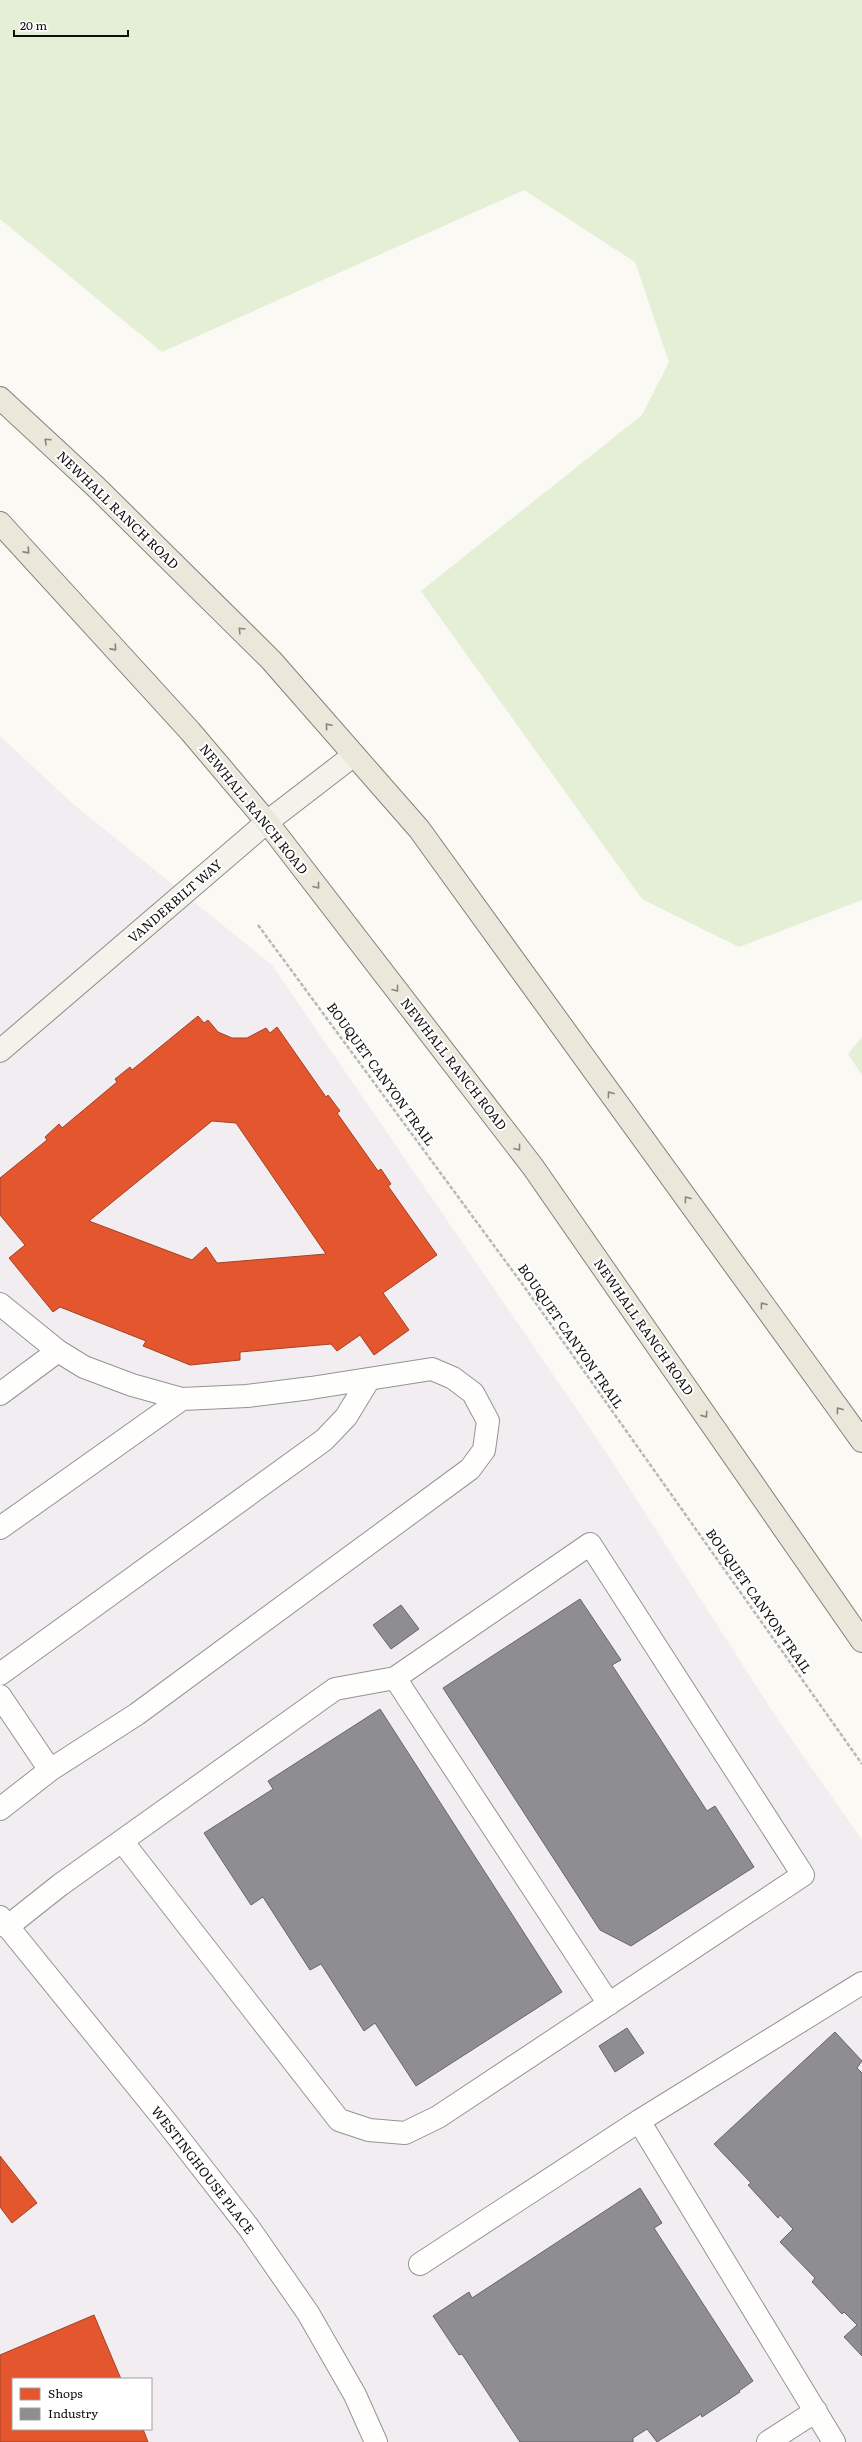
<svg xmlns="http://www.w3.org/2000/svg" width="862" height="2442" font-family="Literata,serif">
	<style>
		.industrial { fill: #f2edf0; fill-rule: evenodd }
		.green { fill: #e4efd5 }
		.shops { fill: #e4572e; stroke: #a44124; fill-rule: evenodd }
		.industry { fill: #8d8d92; stroke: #67676a }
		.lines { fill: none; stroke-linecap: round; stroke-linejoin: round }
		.lane-casing { stroke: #949492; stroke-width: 24 }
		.street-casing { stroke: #949492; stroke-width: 24 }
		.secondary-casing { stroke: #8b8a88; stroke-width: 24 }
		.primary-casing { stroke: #82817f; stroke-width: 24 }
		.path { stroke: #b8b8b7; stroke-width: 2.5; stroke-dasharray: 4 2; stroke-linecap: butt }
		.lane { stroke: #fefefd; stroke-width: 22 }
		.street { stroke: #fefefd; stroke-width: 22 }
		.secondary { stroke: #f4f3eb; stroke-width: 22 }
		.primary { stroke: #ebe7da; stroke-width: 22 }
		.oneway { stroke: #88857e }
		.labels { text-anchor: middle; stroke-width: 4; stroke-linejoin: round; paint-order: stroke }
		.street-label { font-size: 13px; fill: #0e0e0e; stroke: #fff }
	</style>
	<rect width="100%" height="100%" fill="#faf9f4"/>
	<path class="industrial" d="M0,736L73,804L272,965L606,1452L778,1720L862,1840V2442H0ZM13,2379H151V2429H13Z"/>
	<path class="green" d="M0,0H862V900L739,947L642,899L421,591L642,415L669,362L635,262L524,190L162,352L0,219Z
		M862,1037V1075L848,1054Z"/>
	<path class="shops" d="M198,1016L204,1023L208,1020L218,1032L232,1038H247L266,1028L270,1033L277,1027L326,1097L328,1095L340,1111L337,1113L378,1171L381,1169L391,1184L388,1186L437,1255L383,1293L409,1330L374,1355L360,1335L337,1351L331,1344L240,1352V1360L190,1365L143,1346L146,1341L60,1307L53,1312L9,1258L25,1245L0,1215V1178L47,1140L45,1137L59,1124L62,1128L117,1082L115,1079L130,1067L132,1070ZM212,1121L236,1123L326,1254L217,1263L206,1247L192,1260L89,1221Z
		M0,2156L37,2203L12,2223L0,2207Z
		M94,2315L121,2379H13V2429H143L148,2442H0V2355Z"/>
	<path class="industry" d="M580,1599L621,1660L612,1665L707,1811L715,1806L754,1867L631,1946L600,1930L443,1688Z
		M401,1605L419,1629L391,1649L373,1625Z
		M380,1709L562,1992L416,2086L375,2023L364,2031L321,1964L310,1970L263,1897L251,1905L204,1833L273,1789L268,1781Z
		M627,2028L644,2053L615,2072L599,2046Z
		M835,2032L862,2061L857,2068L862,2073V2356L844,2337L857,2325L844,2312L842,2314L812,2282L815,2278L780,2242L793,2229L780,2215L778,2218L748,2185L751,2183L714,2144Z
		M640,2188L662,2223L654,2228L753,2381L739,2391L740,2392L702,2417L701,2414L657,2442L647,2429L633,2438V2442H520L462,2354L459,2355L433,2316L469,2292L472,2298Z"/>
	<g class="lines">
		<defs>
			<path id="lane" d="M0,1304L58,1351L84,1367L132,1385L182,1399L247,1396L311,1388L432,1369L453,1378L473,1393L488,1421L484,1450L470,1469L137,1714L50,1770L0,1809
				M0,1394L58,1351
				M0,1528L182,1399
				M0,1674L324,1440L346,1417L368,1381
				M395,1678L609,2004
				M0,1696L50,1770
				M7,1927L60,1885L335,1689L395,1678L590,1544L803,1875L438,2117L405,2133L369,2130L339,2120L122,1841
				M420,2264L639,2121
				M768,2442L816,2411
				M834,2442L639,2121L862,1983"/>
			<path id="street" d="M0,1917L167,2123L249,2228L308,2313L355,2395L376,2442"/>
			<path id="secondary" d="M0,1051L267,822L354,755"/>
			<path id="primary" d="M0,398L95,486L271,660L419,829L862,1441
				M0,523L190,731L267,822L533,1167L862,1641"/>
		</defs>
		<use href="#lane" class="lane-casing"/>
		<use href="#street" class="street-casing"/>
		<use href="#secondary" class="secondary-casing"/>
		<use href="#primary" class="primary-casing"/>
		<path class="path" d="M258,925L523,1285L862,1764"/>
		<use href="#lane" class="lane"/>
		<use href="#street" class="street"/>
		<use href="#secondary" class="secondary"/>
		<use href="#primary" class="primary"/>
	</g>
	<defs><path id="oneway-chevron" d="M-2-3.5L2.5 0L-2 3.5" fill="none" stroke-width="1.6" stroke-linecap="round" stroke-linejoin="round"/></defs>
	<g class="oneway">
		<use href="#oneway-chevron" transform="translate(47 441) rotate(-137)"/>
		<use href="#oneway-chevron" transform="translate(27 551) rotate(48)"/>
		<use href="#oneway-chevron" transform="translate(241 630) rotate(-135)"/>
		<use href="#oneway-chevron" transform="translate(114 648) rotate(48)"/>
		<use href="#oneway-chevron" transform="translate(328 726) rotate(-131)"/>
		<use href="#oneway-chevron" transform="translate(317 886) rotate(52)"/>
		<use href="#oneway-chevron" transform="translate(396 989) rotate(52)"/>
		<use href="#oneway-chevron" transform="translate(610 1094) rotate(-126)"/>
		<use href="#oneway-chevron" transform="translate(518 1148) rotate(52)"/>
		<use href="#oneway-chevron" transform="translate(687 1199) rotate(-126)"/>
		<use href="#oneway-chevron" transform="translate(763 1305) rotate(-126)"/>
		<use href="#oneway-chevron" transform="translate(839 1410) rotate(-126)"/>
		<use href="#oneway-chevron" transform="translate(705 1415) rotate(55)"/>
	</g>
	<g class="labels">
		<g class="street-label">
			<text transform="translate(118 510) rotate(44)" y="5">NEWHALL RANCH ROAD</text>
			<text transform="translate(254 809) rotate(51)" y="5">NEWHALL RANCH ROAD</text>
			<text transform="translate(175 901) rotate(-41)" y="5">VANDERBILT WAY</text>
			<text transform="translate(454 1064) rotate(52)" y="5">NEWHALL RANCH ROAD</text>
			<text transform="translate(381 1074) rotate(54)" y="5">BOUQUET CANYON TRAIL</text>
			<text transform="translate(644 1327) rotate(55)" y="5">NEWHALL RANCH ROAD</text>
			<text transform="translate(571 1336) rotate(55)" y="5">BOUQUET CANYON TRAIL</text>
			<text transform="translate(759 1601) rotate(55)" y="5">BOUQUET CANYON TRAIL</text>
			<text transform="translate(203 2170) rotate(52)" y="5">WESTINGHOUSE PLACE</text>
		</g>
	</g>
	<rect x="12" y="2378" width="140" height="52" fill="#ffffff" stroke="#9f9f9f"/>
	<rect x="20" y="2388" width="20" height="12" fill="#e4572e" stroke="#9f9f9f"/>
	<text x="48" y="2398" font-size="12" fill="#0e0e0e">Shops</text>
	<rect x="20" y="2408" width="20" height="12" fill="#8d8d92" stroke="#9f9f9f"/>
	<text x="48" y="2418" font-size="12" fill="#0e0e0e">Industry</text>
	<path d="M14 30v6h114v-6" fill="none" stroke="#0e0e0e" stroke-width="2"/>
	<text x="20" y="30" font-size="12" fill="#0e0e0e" stroke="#ffffff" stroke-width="3" paint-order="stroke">20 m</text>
</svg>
